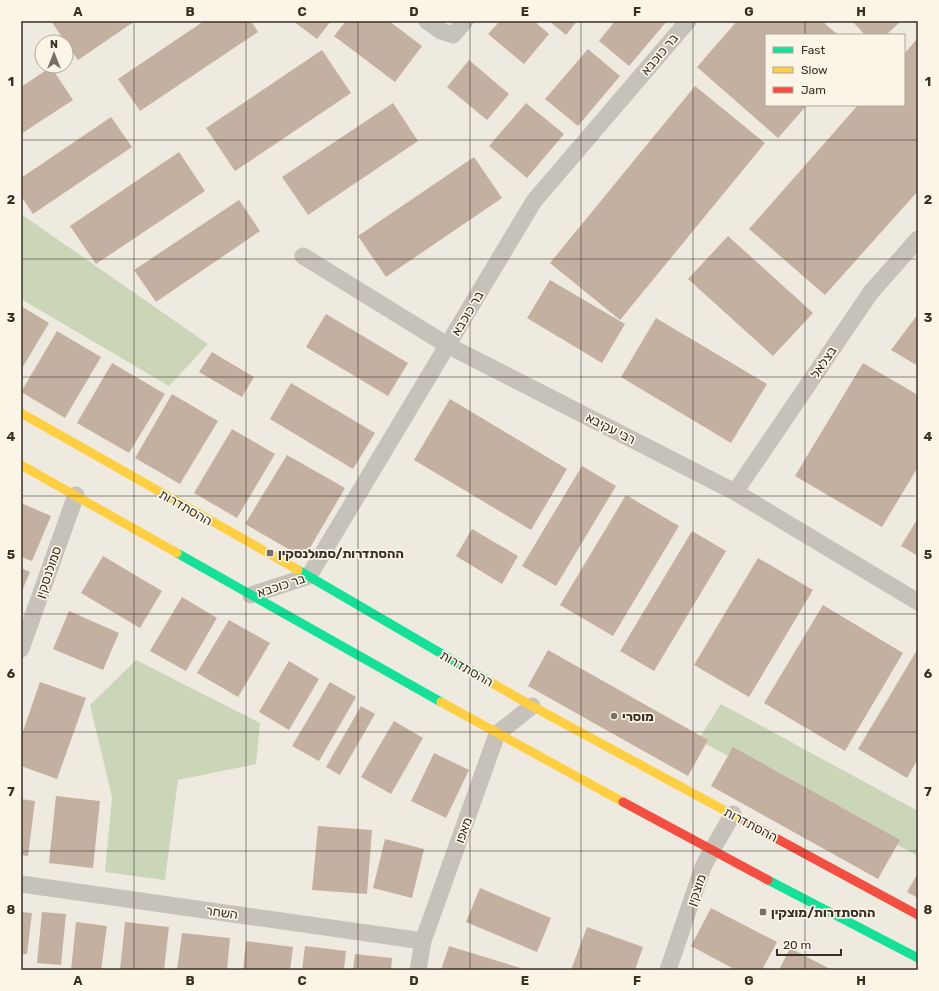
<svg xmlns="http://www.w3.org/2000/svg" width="939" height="991" font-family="Rubik,Heebo,sans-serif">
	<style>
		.green { fill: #cbd6b8 }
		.building { fill: #c4b0a0 }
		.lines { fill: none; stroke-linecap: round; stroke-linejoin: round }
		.street { stroke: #c7c2b9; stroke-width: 17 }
		.fast { stroke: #16e098; stroke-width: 9 }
		.slow { stroke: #ffcf43; stroke-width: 9 }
		.jam { stroke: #f24e42; stroke-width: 9 }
		.grid { fill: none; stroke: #382f27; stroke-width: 1; stroke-opacity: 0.55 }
		.poi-dot { fill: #787068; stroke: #fbf5e7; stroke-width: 1.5 }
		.labels { text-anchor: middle; stroke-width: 3.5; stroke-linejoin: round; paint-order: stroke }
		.street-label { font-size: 13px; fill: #382f27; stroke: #fbf5e7 }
		.poi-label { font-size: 13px; font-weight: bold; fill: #382f27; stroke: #fbf5e7; text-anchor: start }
		.neatline { fill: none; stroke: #382f27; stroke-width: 1.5 }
		.grid-label { font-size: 13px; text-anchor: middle; font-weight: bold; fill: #382f27 }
	</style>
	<rect width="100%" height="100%" fill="#eeeae0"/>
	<path class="green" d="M21,214L208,344L169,386L21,299Z
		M136,660L260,723L256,764L178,780L165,880L105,872L112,797L90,705Z
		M721,704L918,811V856L698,740Z"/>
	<path class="building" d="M51,21H135L78,60Z
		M204,21H251L258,32L140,111L118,79Z
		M293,21H331L317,39Z
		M346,21H389L422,46L395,82L334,36Z
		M500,21H534L549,34L524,64L488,34Z
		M549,21H577L566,35Z
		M615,21H667L629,66L599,41Z
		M737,21H822L838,35H766V105H807L778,138L697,67Z
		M852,21H901L886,35H865Z
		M918,38V191L825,295L749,229L858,105H904V54Z
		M588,49L620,76L578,126L545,99Z
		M322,50L351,93L235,171L206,128Z
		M469,60L509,94L487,120L447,87Z
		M51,67L73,100L21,134V87Z
		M695,86L765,143L620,320L550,263Z
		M393,103L418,141L308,215L282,177Z
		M526,103L564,134L527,178L489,146Z
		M111,117L132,147L33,214L21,196V178Z
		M179,152L205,191L96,264L70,226Z
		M474,157L502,198L386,277L358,236Z
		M239,200L260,231L156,302L134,270Z
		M728,236L813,313L773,356L688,279Z
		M550,280L625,324L602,363L527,318Z
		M21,306L49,323L21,370Z
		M326,314L408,363L388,396L306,347Z
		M918,314V366L891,350Z
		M656,318L767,384L731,443L621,377Z
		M57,331L101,357L65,418L21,392Z
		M212,352L254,377L242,397L199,372Z
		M112,363L165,394L129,453L77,423Z
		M863,363L918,395V467L882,527L795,476Z
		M291,383L375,433L353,469L270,419Z
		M172,394L218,421L180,484L135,458Z
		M450,399L567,469L531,530L414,460Z
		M232,429L275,454L237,518L194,493Z
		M287,455L345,488L304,558L245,524Z
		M582,466L616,486L556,586L522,566Z
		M626,495L679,526L613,636L560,605Z
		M21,503L51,516L32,561L21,557Z
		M918,518V556L901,546Z
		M472,529L518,556L502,584L456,556Z
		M692,531L726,551L654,671L620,651Z
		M103,556L162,591L140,628L81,593Z
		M758,558L813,590L749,697L694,665Z
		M21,568L30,572L21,593Z
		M182,597L217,618L186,671L150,651Z
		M823,605L903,653L845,751L764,703Z
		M69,611L119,633L103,670L53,649Z
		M229,620L270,643L238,697L197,673Z
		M548,650L708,740L688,776L528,686Z
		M917,650L918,759L907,778L858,749Z
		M289,661L319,679L289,730L259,712Z
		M40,682L86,698L57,779L21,766V737Z
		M330,682L356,697L319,761L292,746Z
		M361,706L375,714L340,775L326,767Z
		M394,721L423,738L391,794L361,777Z
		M733,747L900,840L878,879L711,786Z
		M434,753L469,770L446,818L411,801Z
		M56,796L100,801L93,868L49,863Z
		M21,799L35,801L28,856L21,855Z
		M318,826L372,830L367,894L312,890Z
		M385,839L424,849L412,898L373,888Z
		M918,873V898L907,892Z
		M480,888L551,918L537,952L466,922Z
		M711,908L777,942L762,970H736L691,946Z
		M21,912L32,913L27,954H21Z
		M42,912L66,914L61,965L37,963Z
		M76,922L107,926L101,970H71Z
		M125,922L169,927L164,970H120Z
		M587,927L643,947L635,970H571Z
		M182,933L230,938L227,970H177Z
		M246,941L293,947L290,970H243Z
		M305,946L346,951L344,970H302Z
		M449,946L527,970H441Z
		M790,948L832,970H779Z
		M355,954L392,958L391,970H353Z"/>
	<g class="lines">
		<path class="street" d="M427,21L441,31L453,35L465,21
			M303,256L447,345L735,492L918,602
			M735,492L871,292L918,239
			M251,595L309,576L534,201L688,21
			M21,649L76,495
			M21,884L423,941
			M418,970L423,941L497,734L532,706
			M668,970L703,867L712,850L733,814"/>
		<path class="fast" d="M177,553L441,702
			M298,570L490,682
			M768,880L918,958"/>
		<path class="slow" d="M21,413L298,570
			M21,465L177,553
			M490,682L532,706L744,821
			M441,702L623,802"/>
		<path class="jam" d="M623,802L768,880
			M744,821L918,915"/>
	</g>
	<path class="grid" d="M134,21V970M246,21V970M358,21V970M470,21V970M581,21V970M693,21V970M805,21V35M805,105V970M21,140H918M21,259H918M21,377H918M21,496H918M21,614H918M21,732H918M21,851H918"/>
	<g class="poi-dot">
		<rect x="266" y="549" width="8" height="8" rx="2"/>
		<circle cx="614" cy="716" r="4"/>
		<rect x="759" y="908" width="8" height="8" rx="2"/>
	</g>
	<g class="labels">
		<g class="street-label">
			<text transform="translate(659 54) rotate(-50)" y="5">בר כוכבא</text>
			<text transform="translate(467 313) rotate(-59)" y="5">בר כוכבא</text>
			<text transform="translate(823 362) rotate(-56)" y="5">בצלאל</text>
			<text transform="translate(611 428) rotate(27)" y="5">רבי עקיבא</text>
			<text transform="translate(186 507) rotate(30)" y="5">ההסתדרות</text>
			<text transform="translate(48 572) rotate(-71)" y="5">סמולנסקין</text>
			<text transform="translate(281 585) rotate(-18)" y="5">בר כוכבא</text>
			<text transform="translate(467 668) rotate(30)" y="5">ההסתדרות</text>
			<text transform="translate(751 824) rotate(28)" y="5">ההסתדרות</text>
			<text transform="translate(463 830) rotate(-70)" y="5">מאפו</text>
			<text transform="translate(696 890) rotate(-71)" y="5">מוצקין</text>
			<text transform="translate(222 912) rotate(8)" y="5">השחר</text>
		</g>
		<g class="poi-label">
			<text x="278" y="558">ההסתדרות/סמולנסקין</text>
			<text x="622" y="721">מוסרי</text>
			<text x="771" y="917">ההסתדרות/מוצקין</text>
		</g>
	</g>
	<rect width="939" height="991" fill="none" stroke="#fbf5e7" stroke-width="44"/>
	<rect x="765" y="34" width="140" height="72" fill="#fbf5e7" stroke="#ada69a"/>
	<rect x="773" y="47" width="20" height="6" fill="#16e098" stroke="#ada69a"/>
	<text x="801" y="54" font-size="12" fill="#382f27">Fast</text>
	<rect x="773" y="67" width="20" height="6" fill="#ffcf43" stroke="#ada69a"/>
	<text x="801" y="74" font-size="12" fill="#382f27">Slow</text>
	<rect x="773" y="87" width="20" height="6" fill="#f24e42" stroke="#ada69a"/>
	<text x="801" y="94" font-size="12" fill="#382f27">Jam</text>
	<g transform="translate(54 54)"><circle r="19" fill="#fbf5e7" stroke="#ada69a"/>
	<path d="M0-3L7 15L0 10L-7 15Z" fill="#787068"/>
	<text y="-6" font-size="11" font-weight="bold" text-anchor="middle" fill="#382f27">N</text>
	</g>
	<path d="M777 949v6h64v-6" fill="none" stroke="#382f27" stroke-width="2"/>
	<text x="783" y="949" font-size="12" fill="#382f27" stroke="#fbf5e7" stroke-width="3" paint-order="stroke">20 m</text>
	<rect x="22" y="22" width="895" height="947" class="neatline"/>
	<g class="grid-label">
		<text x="78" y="16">A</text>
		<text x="190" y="16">B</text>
		<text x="302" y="16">C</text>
		<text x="414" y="16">D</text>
		<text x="525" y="16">E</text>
		<text x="637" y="16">F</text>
		<text x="749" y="16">G</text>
		<text x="861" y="16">H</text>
		<text x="11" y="86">1</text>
		<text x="928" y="86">1</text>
		<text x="11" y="204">2</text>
		<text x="928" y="204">2</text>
		<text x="11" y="322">3</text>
		<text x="928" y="322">3</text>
		<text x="11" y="441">4</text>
		<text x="928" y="441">4</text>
		<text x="11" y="559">5</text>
		<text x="928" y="559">5</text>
		<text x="11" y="678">6</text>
		<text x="928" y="678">6</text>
		<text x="11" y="796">7</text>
		<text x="928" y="796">7</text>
		<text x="11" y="914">8</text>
		<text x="928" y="914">8</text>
		<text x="78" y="985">A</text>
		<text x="190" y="985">B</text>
		<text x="302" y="985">C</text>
		<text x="414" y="985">D</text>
		<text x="525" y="985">E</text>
		<text x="637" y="985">F</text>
		<text x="749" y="985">G</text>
		<text x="861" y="985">H</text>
	</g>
</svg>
